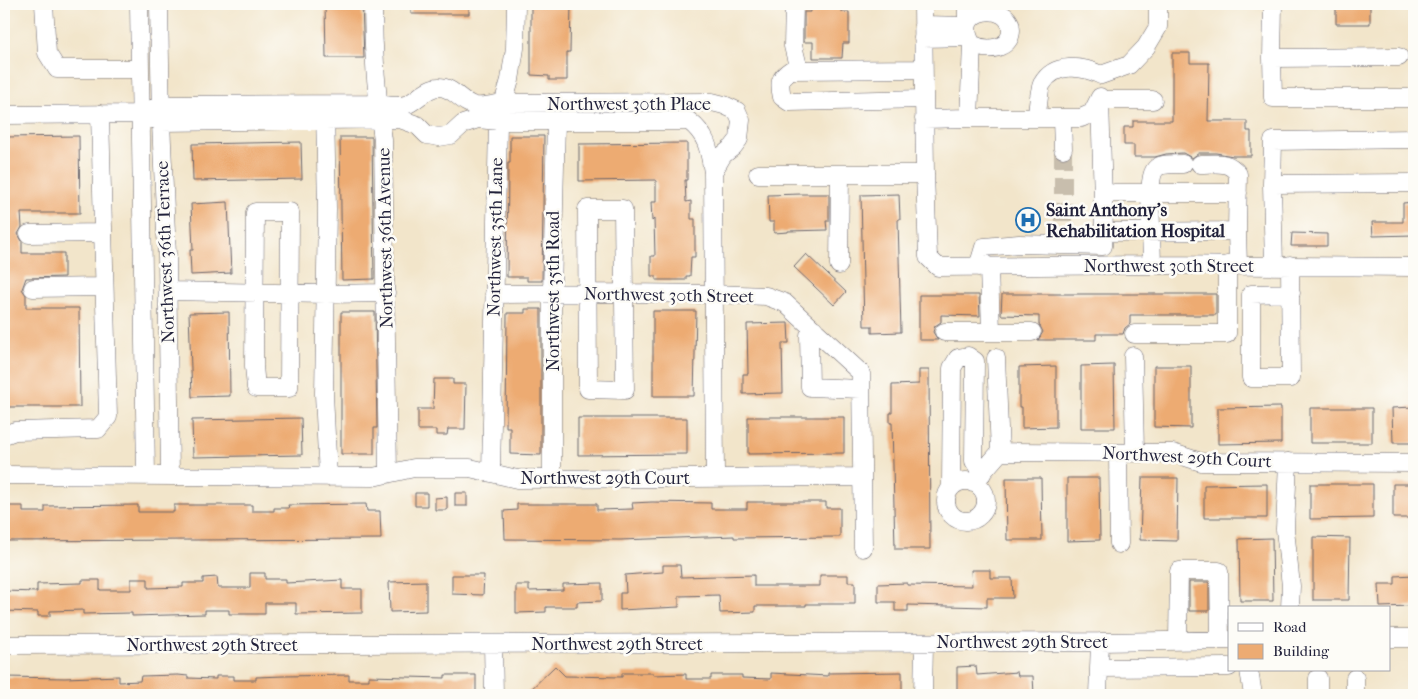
<svg xmlns="http://www.w3.org/2000/svg" width="1418" height="699" font-family="'IM FELL French Canon',serif">
	<style>
		.building { fill: #edab72 }
		.lines { fill: none; stroke-linecap: round; stroke-linejoin: round }
		.minor-tunnel { stroke: #c8bead; stroke-width: 18; stroke-dasharray: 18 9; stroke-linecap: butt }
		.minor-casing { stroke: #6b666d; stroke-width: 19 }
		.minor { stroke: #fff; stroke-width: 18 }
		.labels { text-anchor: middle; stroke-width: 5; stroke-linejoin: round; paint-order: stroke }
		.street-label { font-size: 18px; fill: #22223b; stroke: #fdfcf7 }
		.poi-label { font-size: 18px; font-weight: bold; fill: #22223b; stroke: #fdfcf7; text-anchor: start }
	</style>
	<rect width="100%" height="100%" fill="#fdfcf7"/>
	<filter id="ink" filterUnits="userSpaceOnUse"><feTurbulence type="fractalNoise" baseFrequency=".02" numOctaves="2"/><feDisplacementMap in="SourceGraphic" scale="10" xChannelSelector="R" yChannelSelector="G"/><feConvolveMatrix kernelMatrix="1 2 1 2 8 2 1 2 1" color-interpolation-filters="sRGB"/></filter>
	<filter id="wash" filterUnits="userSpaceOnUse"><feTurbulence type="fractalNoise" baseFrequency=".0096" numOctaves="4" result="noise"/><feDisplacementMap in="SourceGraphic" scale="20" xChannelSelector="R" yChannelSelector="G"/><feGaussianBlur stdDeviation="1.12" result="paint"/><feColorMatrix in="noise" values="0 0 0 0 0 0 0 0 0 0 0 0 0 0 0 0 0 1.4 0 .05"/><feComposite in="paint" operator="in"/></filter>
	<g filter="url(#wash)">
		<rect width="100%" height="100%" fill="#f2e5ca"/>
		<g id="blocks">
			<path class="building" d="M325,4H362L364,58H326Z
				M411,4H469V14H411Z
				M531,4H571L570,52H567V80H549V76L531,75Z
				M810,4H842V12H849V43H843L842,58H813V42H804V12H810Z
				M1336,4H1370V24H1336Z
				M1172,53H1190V63H1209L1208,121H1247V131H1251V156H1233L1216,153H1199L1192,158L1183,153L1166,154L1155,157H1134V145H1124V127H1133V121H1172Z
				M79,136L80,213H21L22,227L18,234L22,241V253H64V277L26,278L22,289L26,295V308H79L80,407H4V137Z
				M510,136H544L542,281H527V277H507L508,163H510Z
				M340,137H372L374,279L342,280Z
				M301,142L302,179L193,181L192,144Z
				M687,143V180H685L686,202L691,201V219H695V257H691L690,276H686V280H656V276H651V256H655L654,219L652,221L651,202H656V180L579,181V144Z
				M802,194H829V221H826L827,230L788,231V232L774,233V222H769L768,195Z
				M899,194L900,219H898L901,332L872,333V326H864L861,195Z
				M228,202L231,273L191,275L190,250H193L191,204Z
				M1414,202V235L1373,236L1372,222H1403V203Z
				M1292,233L1327,234V246H1291Z
				M806,254L846,292L834,305L794,267Z
				M1002,294H1216V315H1130V324L1125,328L1123,334H1096V340H1038L1043,332L1039,324V316L1001,315Z
				M919,295H979L980,316L941,315V322L935,326L933,332L938,340H919Z
				M525,309H541V455L510,454V427H506L507,313H525Z
				M653,311H696L694,396H653Z
				M229,312L230,396L192,397L189,313Z
				M341,312H375L377,428H374V454H341Z
				M788,323L789,343H782L783,393L743,394V374H748L747,324Z
				M1114,365L1115,428H1081V366Z
				M1056,366V427L1022,428V407H1019V367Z
				M1154,366H1191V428L1154,427Z
				M919,370H929L930,549H895L892,423H890V413H892V385L919,384Z
				M434,379H453V384H466L465,429H448L447,435H436V430H418V409H433Z
				M1281,407V443L1218,444V408Z
				M1414,407V443H1393L1392,408Z
				M1310,408H1372V443H1310Z
				M748,417H844V453L748,454Z
				M301,418L302,455L193,457L192,420Z
				M578,418H687V454L578,455Z
				M1006,478H1041L1042,540H1007Z
				M1067,478H1099L1100,540L1067,541Z
				M1142,478H1178L1177,541L1140,540Z
				M1267,484V518H1204V485Z
				M1310,484H1373V518L1310,519Z
				M1393,484H1414V518H1393Z
				M415,493H427V506H415Z
				M455,493H467V506H455Z
				M447,497V510H435V498Z
				M652,502L711,503V509H747V502H826V508H840V537L734,538V536L620,540L505,539L504,511L517,510V504H597V510L633,509L632,503Z
				M366,504L367,511H380L381,539L4,541V506H23V512H45V506L138,505V512H174V505H252V511H274V508H289L288,505Z
				M1313,537L1350,538L1349,600H1313Z
				M1272,538L1273,601H1240L1239,539Z
				M663,565H680L681,577L754,575V586H820V575H848V582H855V604H806V606H755V612L720,613L719,595L679,596V607L620,610V593H626L625,575L663,572Z
				M971,570H990V578H1012L1013,598H987V607L908,605V611H895V602H878V584L907,583V585L972,586Z
				M250,573H265V579H286V583L342,580V589H362V613L296,614V603H265V614H229V610H205V614L132,616V613L83,614V610L50,611V616H38V612L4,611V591L37,592V584L82,583V580H100V590H131V579H148V588L183,587V583H203V578L217,577L218,588H250Z
				M452,575H484L483,595L452,594Z
				M1414,575V606L1380,607L1379,584H1395V576Z
				M426,581V611L390,612L389,582Z
				M1189,582H1209V611H1189Z
				M602,583V601L577,602V607H546V612L516,613V585H529V591L563,590V584Z
				M555,666L565,676L622,677V673H653V675L686,674V679H711V675H742V678L771,679V673L828,676V673L902,672V695H667V693H605V695H525Z
				M976,666L977,675L1017,672L1018,676H1033L1034,695H957V667Z
				M178,675L188,676V678L216,679V676H234V680H256V677L284,676L349,675V680H369V676L445,678V675H476V695H4V677L65,678L119,676V682L140,681L141,676Z"/>
		</g>
	</g>
	<g filter="url(#ink)">
		<use href="#blocks" fill-opacity="0" stroke="#6b666d" stroke-width="1"/>
		<g class="lines">
			<path class="minor-tunnel" d="M1063,149V232"/>
			<defs>
				<path id="minor" d="M44,4L47,53L57,69H140
					M139,4L146,476
					M159,4L161,122L167,255L170,476
					M373,4C373,50 376,94 383,140L388,474
					M794,4L793,46L799,70
					M923,4L925,174L928,257L938,267L1152,265L1414,267
					M923,25L967,26V4
					M923,38L968,37
					M1399,57L1272,58L1273,98H1414
					M1272,58L1273,4
					M923,69L791,70C779,78 779,83 782,97L789,102L924,99
					M325,110L327,209L324,394L328,477
					M141,114L161,105L378,104C388,105 398,108 408,104C419,99 427,87 439,87C454,87 462,104 476,106C485,107 495,104 503,103L712,102L724,105L737,111L741,120L739,139L733,147L723,155L713,172
					M4,115L141,114L161,122L400,119L417,125L427,135L439,137L451,135L463,124L478,119L498,121H689C708,136 709,150 713,172L715,478
					M969,118H1081L1092,113L1100,97
					M1036,118C1038,111 1039,88 1042,84C1054,62 1082,66 1101,75L1129,65L1146,47L1158,27V4
					M924,119L969,118L972,44C950,7 1011,0 1011,30C1011,50 986,52 972,44
					M1062,119L1063,149
					M1414,139L1273,141L1272,184L1414,183
					M1183,164C1155,164 1152,164 1150,193H1238
					M1200,164C1216,164 1228,160 1238,174L1237,231
					M758,174H925
					M1272,184L1274,266
					M1114,193H1150L1152,265
					M587,209H623L625,390L588,389Z
					M255,212H290L289,388H256L254,366Z
					M1104,232L1100,100H1153
					M29,234L103,233
					M839,265L840,174
					M1290,265L1291,378H1251V294L1291,293
					M978,267L984,247L1019,244L1103,246L1104,232L1237,231L1238,265
					M989,267L991,332H1032
					M33,288L104,287
					M168,291L326,294L386,293
					M494,294L624,293L714,294L766,296L785,303L861,373L863,548
					M814,329L809,335L810,387L861,389
					M944,332H991
					M1134,334H1227V265
					M1133,356L1135,453
					M996,358L1000,452
					M4,435L15,431L98,429L108,417L100,114
					M1118,453L1119,544
					M1288,462L1285,529L1291,586L1290,608
					M491,473L498,121L510,80L515,48L516,4
					M4,475L373,477L414,468H470L517,479L862,477
					M552,479V293L556,121L554,110
					M946 501a20 20 0 1 1 40 0a20 20 0 1 1-40 0Z
					M973,483L1000,452L1173,453L1201,462L1414,463
					M951,487L952,368L958,358L968,356L975,361L974,461L982,474
					M1389,638H1414
					M1178,641L1179,571H1219L1220,640
					M493,644L494,695
					M4,645L1100,642L1229,640
					M1099,668L1229,667
					M1249,670L1253,695
					M923,695L924,643
					M1098,695L1100,642
					M1318,695V678
					M1355,695V678"/>
			</defs>
			<use href="#minor" class="minor-casing"/>
			<use href="#minor" class="minor"/>
		</g>
	</g>
	<defs>
		<symbol id="hospital-ring" viewBox="-11 -11 22 22"><circle r="9.5" fill="#fdfcf7" stroke="#1f6fb2" stroke-width="1.5"/><path d="M-5-5h3v3.5h4V-5h3V5h-3V1.5h-4V5h-3Z" fill="#1f6fb2"/></symbol>
	</defs>
	<g fill-rule="evenodd">
		<use href="#hospital-ring" x="1014" y="206" width="28" height="28"/>
	</g>
	<g class="labels">
		<g class="street-label">
			<text x="629" y="110">Northwest 30th Place</text>
			<text transform="translate(495 237) rotate(-89)" y="6">Northwest 35th Lane</text>
			<text transform="translate(385 238) rotate(-91)" y="6">Northwest 36th Avenue</text>
			<text transform="translate(165 252) rotate(-92)" y="6">Northwest 36th Terrace</text>
			<text x="1169" y="272">Northwest 30th Street</text>
			<text transform="translate(553 291) rotate(-90)" y="6">Northwest 35th Road</text>
			<text transform="translate(669 295) rotate(1)" y="6">Northwest 30th Street</text>
			<text transform="translate(1187 457) rotate(3)" y="6">Northwest 29th Court</text>
			<text x="605" y="484">Northwest 29th Court</text>
			<text x="1022" y="648">Northwest 29th Street</text>
			<text x="617" y="650">Northwest 29th Street</text>
			<text x="212" y="651">Northwest 29th Street</text>
		</g>
		<g class="poi-label">
			<text x="1046" y="216">Saint Anthony's<tspan x="1046" dy="21">Rehabilitation Hospital</tspan></text>
		</g>
	</g>
	<rect width="1418" height="699" fill="none" stroke="#fdfcf7" stroke-width="20"/>
	<rect x="1228" y="606" width="162" height="65" fill="#fdfcf7" stroke="#a5a5ac"/>
	<rect x="1238" y="623" width="25" height="8" fill="#ffffff" stroke="#a5a5ac"/>
	<text x="1273" y="632" font-size="15" fill="#22223b">Road</text>
	<rect x="1238" y="644" width="25" height="15" fill="#edab72" stroke="#a5a5ac"/>
	<text x="1273" y="656" font-size="15" fill="#22223b">Building</text>
</svg>
